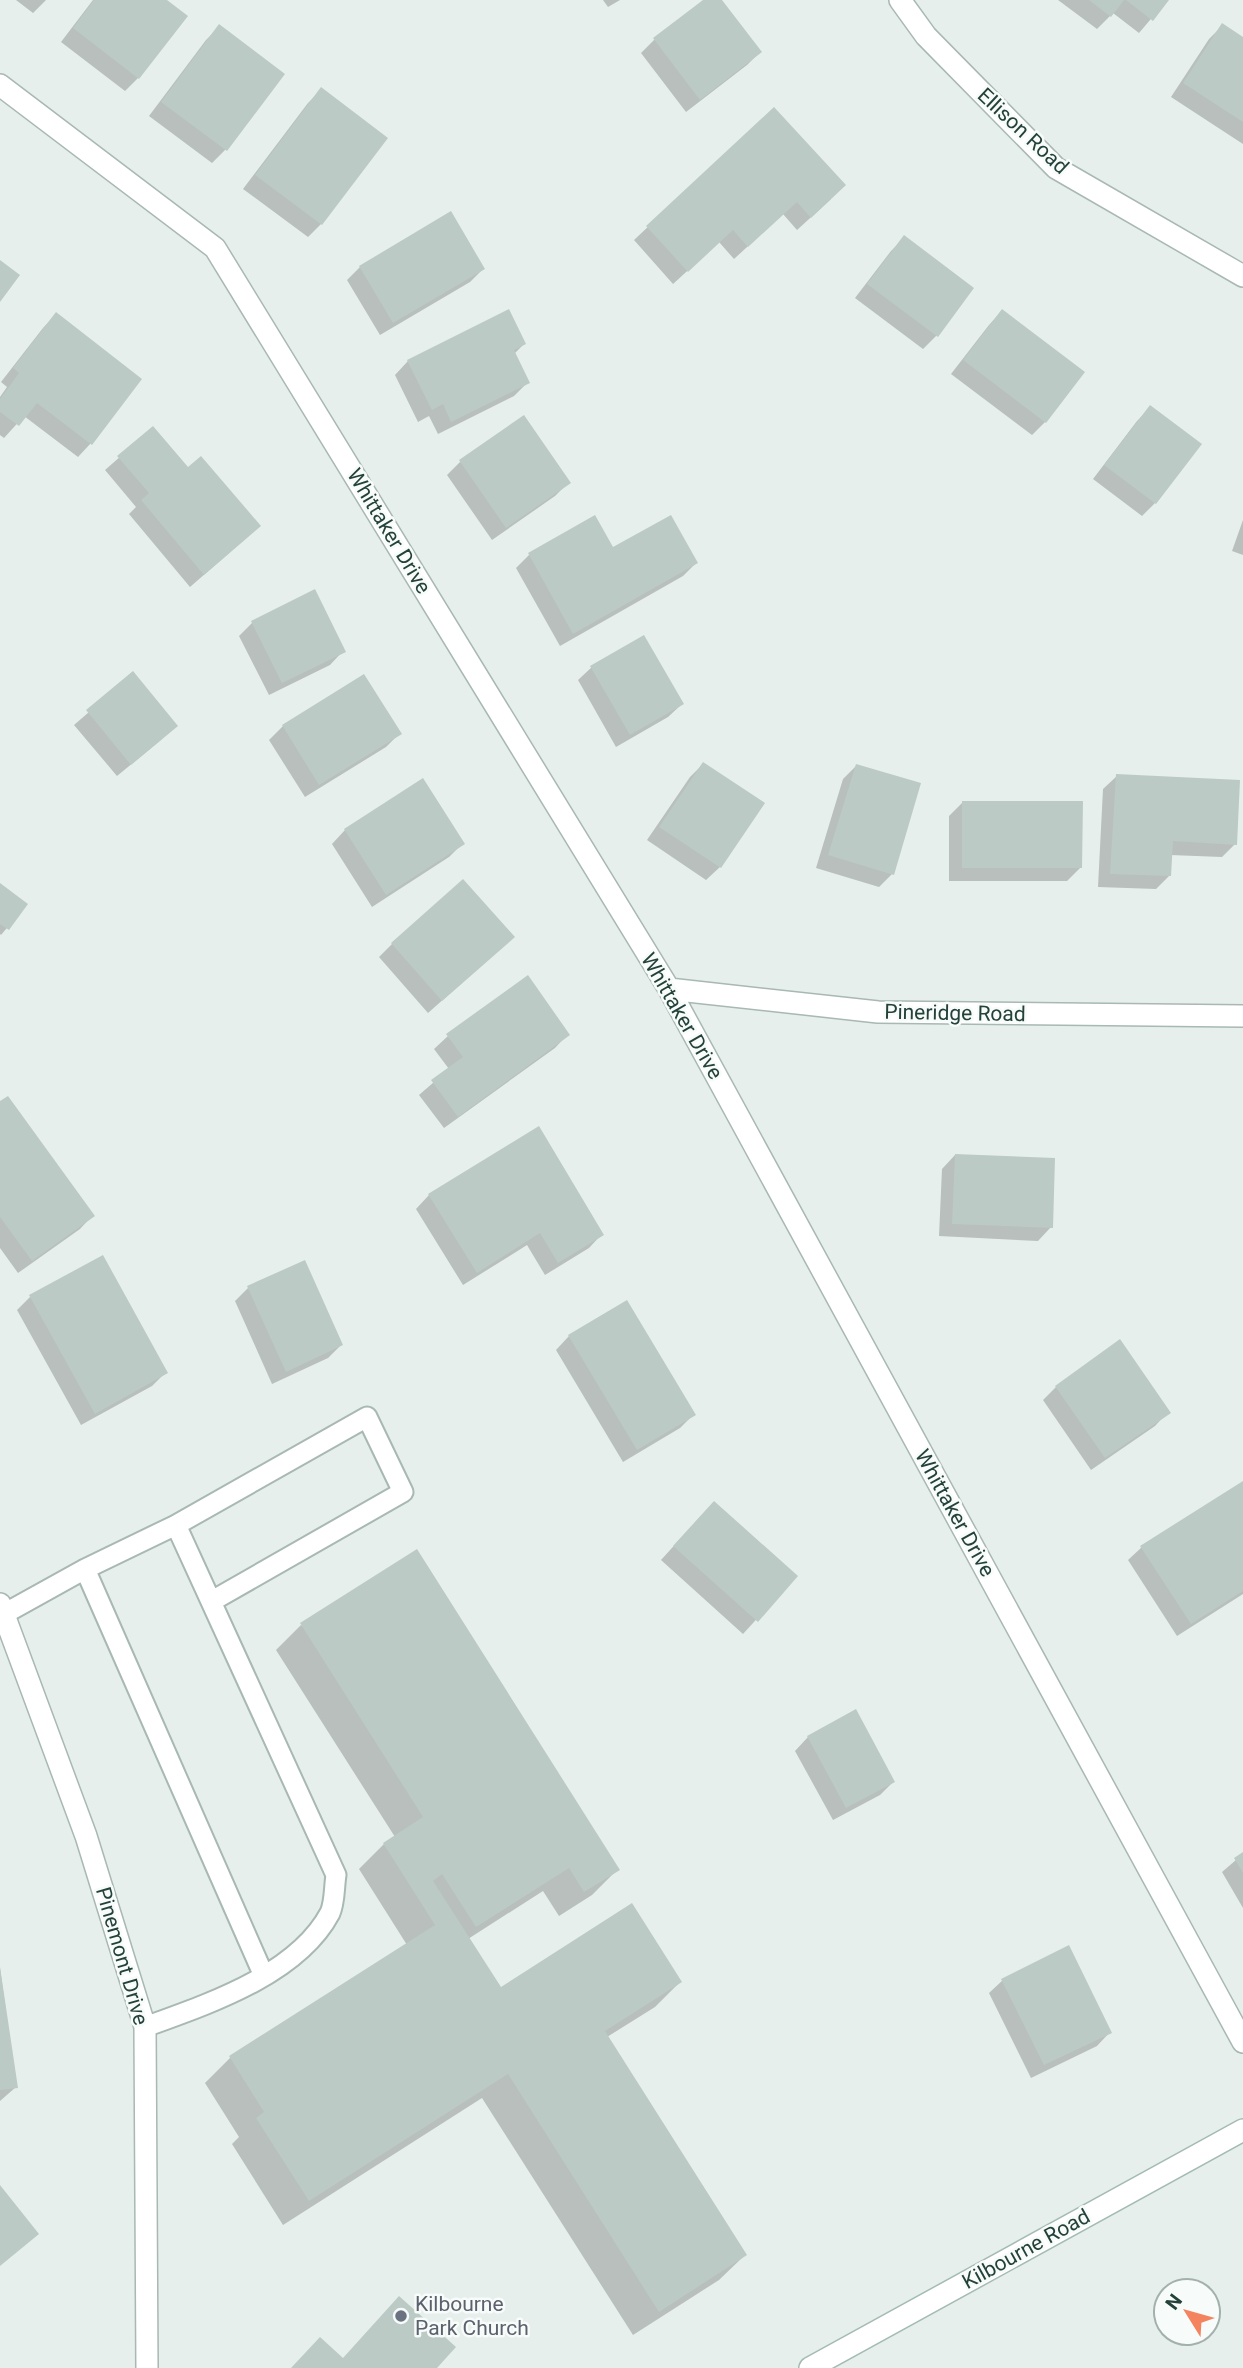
<svg xmlns="http://www.w3.org/2000/svg" width="1243" height="2368" font-family="Roboto,sans-serif">
	<style>
		.shadow { fill: #0003 }
		.building { fill: #bbcac4 }
		.lines { fill: none; stroke-linecap: round; stroke-linejoin: round }
		.lane-casing { stroke: #a8b8b2; stroke-width: 23 }
		.street-casing { stroke: #a8b8b2; stroke-width: 24 }
		.secondary-casing { stroke: #a4bbb3; stroke-width: 24 }
		.lane { stroke: #fff; stroke-width: 19 }
		.street { stroke: #fff; stroke-width: 21 }
		.secondary { stroke: #fff; stroke-width: 21 }
		.worship-dot { fill: #6b7280; stroke: #f7fbf9; stroke-width: 2.5 }
		.labels { text-anchor: middle; stroke-width: 5; stroke-linejoin: round; paint-order: stroke }
		.street-label { font-size: 21px; fill: #24423a; stroke: #f7fbf9 }
		.worship-label { font-size: 21px; fill: #5b616d; stroke: #f7fbf9; text-anchor: start }
	</style>
	<rect width="100%" height="100%" fill="#e6efeb"/>
	<path class="shadow" d="M16,0H46L33,13Z
		M93,0H164L185,16L138,78L125,91L61,42Z
		M603,0H620L608,7Z
		M706,0H720L760,52L747,65L686,112L641,53L654,40Z
		M1058,0H1167L1139,33L1113,13L1097,29Z
		M1222,26L1243,39V144L1171,97L1209,39Z
		M219,27L282,74L225,150L212,163L149,116L206,40Z
		M321,90L386,138L321,224L308,237L243,189L308,103Z
		M774,109L831,199L797,230L783,214L734,259L719,242L673,284L634,240Z
		M904,238L972,289L936,336L923,349L855,298L891,251Z
		M360,267L483,269L470,282L380,335L347,280Z
		M1002,311L1045,422L1032,435L951,374L989,325Z
		M56,314L91,443L78,457L24,416L4,438L0,435V397L7,387L1,382L43,328Z
		M524,344L514,354L527,383L514,396L438,434L429,416L418,422L395,375L408,361Z
		M1150,408L1155,503L1142,516L1093,479L1137,421Z
		M153,428L245,539L190,587L129,514L136,507L105,470Z
		M460,462L568,483L555,496L492,540L447,475Z
		M1243,520V555L1232,551Z
		M529,555L696,563L683,576L560,646L516,568Z
		M252,623L343,651L330,665L269,695L239,636Z
		M592,667L682,704L668,717L616,747L578,680Z
		M133,674L162,739L117,776L74,725Z
		M363,676L399,734L386,747L305,797L269,740L283,726Z
		M703,764L762,804L720,867L706,880L647,840L690,777Z
		M856,766L892,874L879,887L816,868L843,779Z
		M1117,776L1235,844L1222,857L1170,855L1169,876L1156,889L1098,887L1103,789Z
		M963,802L1081,867L1067,881H949V816Z
		M345,830L462,844L449,857L372,907L332,844Z
		M0,885L26,905L1,935L0,934Z
		M392,944L499,950L428,1013L379,957Z
		M568,1034L555,1048L444,1128L419,1095L449,1069L434,1049L448,1036Z
		M0,1103L93,1215L80,1229L18,1273L0,1248Z
		M955,1155L1051,1227L1038,1241L939,1236L942,1169Z
		M429,1195L602,1234L589,1248L545,1275L527,1245L463,1285L416,1209Z
		M248,1288L341,1345L328,1358L272,1384L235,1301Z
		M30,1297L166,1372L152,1386L81,1425L17,1310Z
		M569,1336L693,1415L680,1428L623,1462L556,1350Z
		M1056,1387L1168,1412L1155,1426L1091,1470L1043,1400Z
		M1243,1483V1594L1177,1636L1128,1560L1142,1547Z
		M701,1516L796,1576L743,1634L661,1560Z
		M301,1625L617,1870L592,1895L559,1916L543,1891L468,1939L500,1990L680,1982L655,2007L607,2037L745,2255L719,2280L633,2335L482,2098L283,2225L232,2144L239,2137L205,2083L230,2058L407,1945L359,1869L384,1844L395,1837L276,1650Z
		M808,1737L893,1782L880,1795L833,1820L795,1751Z
		M1243,1854V1908L1222,1872Z
		M0,1968L16,2087L0,2101Z
		M1003,1980L1110,2032L1097,2046L1031,2078L989,1993Z"/>
	<path class="building" d="M94,0H167L188,16L139,79L73,28Z
		M703,0H722L762,52L700,100L653,38Z
		M1089,0H1124L1111,17Z
		M1126,0H1169L1153,21Z
		M1222,23L1243,37V122L1183,83Z
		M219,24L285,74L227,151L161,102Z
		M321,87L388,138L322,225L255,175Z
		M774,107L846,185L811,218L797,202L748,247L733,230L688,272L646,226Z
		M451,211L485,269L393,323L359,266Z
		M904,235L974,288L938,337L867,284Z
		M0,260L20,275L0,302Z
		M509,309L526,344L514,350L530,383L451,422L443,404L432,410L407,360Z
		M1002,309L1085,372L1046,423L963,360Z
		M56,312L142,379L92,445L37,403L19,426L0,412V399L19,373L13,368Z
		M1150,405L1202,444L1156,504L1104,465Z
		M524,415L571,483L506,528L459,460Z
		M153,426L188,467L201,456L261,526L204,575L141,500L149,493L117,456Z
		M595,515L613,547L671,515L698,563L573,634L528,553Z
		M315,589L346,652L282,683L251,621Z
		M644,635L684,704L630,735L590,666Z
		M133,671L178,726L131,765L86,710Z
		M364,674L402,734L319,785L282,725Z
		M703,762L765,803L721,868L659,827Z
		M856,764L921,783L894,875L828,855Z
		M1116,774L1240,780L1237,845L1173,841L1171,876L1110,874Z
		M423,778L465,844L386,895L344,829Z
		M962,801H1083L1082,868H962Z
		M463,879L515,937L442,1001L391,943Z
		M0,883L28,904L9,930L0,924Z
		M528,975L570,1035L458,1117L431,1080L463,1057L446,1034Z
		M8,1096L95,1216L32,1261L0,1217V1101Z
		M539,1126L604,1235L558,1263L540,1233L477,1273L428,1194Z
		M955,1154L1055,1158L1053,1228L952,1224Z
		M103,1255L168,1373L95,1414L29,1295Z
		M305,1260L343,1345L286,1372L247,1286Z
		M627,1300L696,1415L637,1450L568,1335Z
		M1120,1339L1171,1413L1105,1458L1055,1386Z
		M1243,1481V1591L1191,1624L1140,1546Z
		M714,1501L798,1576L758,1622L673,1546Z
		M417,1549L620,1870L584,1892L569,1868L476,1927L442,1874L433,1881L501,1987L632,1903L682,1982L605,2031L747,2255L659,2312L508,2074L309,2201L256,2118L264,2112L229,2056L435,1925L383,1843L423,1817L300,1623Z
		M856,1709L895,1782L846,1808L807,1736Z
		M1243,1852V1873L1234,1858Z
		M1069,1945L1112,2033L1044,2065L1001,1979Z
		M0,1967L18,2088L0,2090Z
		M0,2185L39,2234L0,2266Z
		M399,2296L456,2347L437,2368H291L320,2337L343,2358Z"/>
	<g class="lines">
		<defs>
			<path id="lane" d="M176,1525L367,1417L403,1492L212,1601
				M85,1569L264,1976
				M4,1614L85,1569L176,1525L336,1875C334,1887 335,1902 330,1913C297,1975 208,2004 145,2027"/>
			<path id="street" d="M900,0L926,36L1056,168L1243,276
				M0,85L215,248L669,989L1243,2042
				M669,989L878,1012L1243,1016
				M0,1604L86,1836L145,2027L147,2368"/>
			<path id="secondary" d="M810,2368L1243,2130"/>
		</defs>
		<use href="#lane" class="lane-casing"/>
		<use href="#street" class="street-casing"/>
		<use href="#secondary" class="secondary-casing"/>
		<use href="#lane" class="lane"/>
		<use href="#street" class="street"/>
		<use href="#secondary" class="secondary"/>
	</g>
	<circle class="worship-dot" cx="401" cy="2316" r="7"/>
	<g class="labels">
		<g class="street-label">
			<text transform="translate(1023 131) rotate(43)" y="7">Ellison Road</text>
			<text transform="translate(389 531) rotate(59)" y="7">Whittaker Drive</text>
			<text transform="translate(955 1013) rotate(1)" y="7">Pineridge Road</text>
			<text transform="translate(682 1016) rotate(60)" y="7">Whittaker Drive</text>
			<text transform="translate(955 1513) rotate(61)" y="7">Whittaker Drive</text>
			<text transform="translate(122 1956) rotate(74)" y="7">Pinemont Drive</text>
			<text transform="translate(1026 2249) rotate(-29)" y="7">Kilbourne Road</text>
		</g>
		<g class="worship-label">
			<text x="415" y="2311">Kilbourne<tspan x="415" dy="24">Park Church</tspan></text>
		</g>
	</g>
	<g transform="translate(1187 2312) rotate(307)"><circle r="33" fill="#f7fbf9" stroke="#a3b1ad" stroke-width="2"/>
	<path d="M0-5L12 26L0 18L-12 26Z" fill="#f4845f"/>
	<text y="-10" font-size="19" font-weight="bold" text-anchor="middle" fill="#24423a">N</text>
	</g>
</svg>
